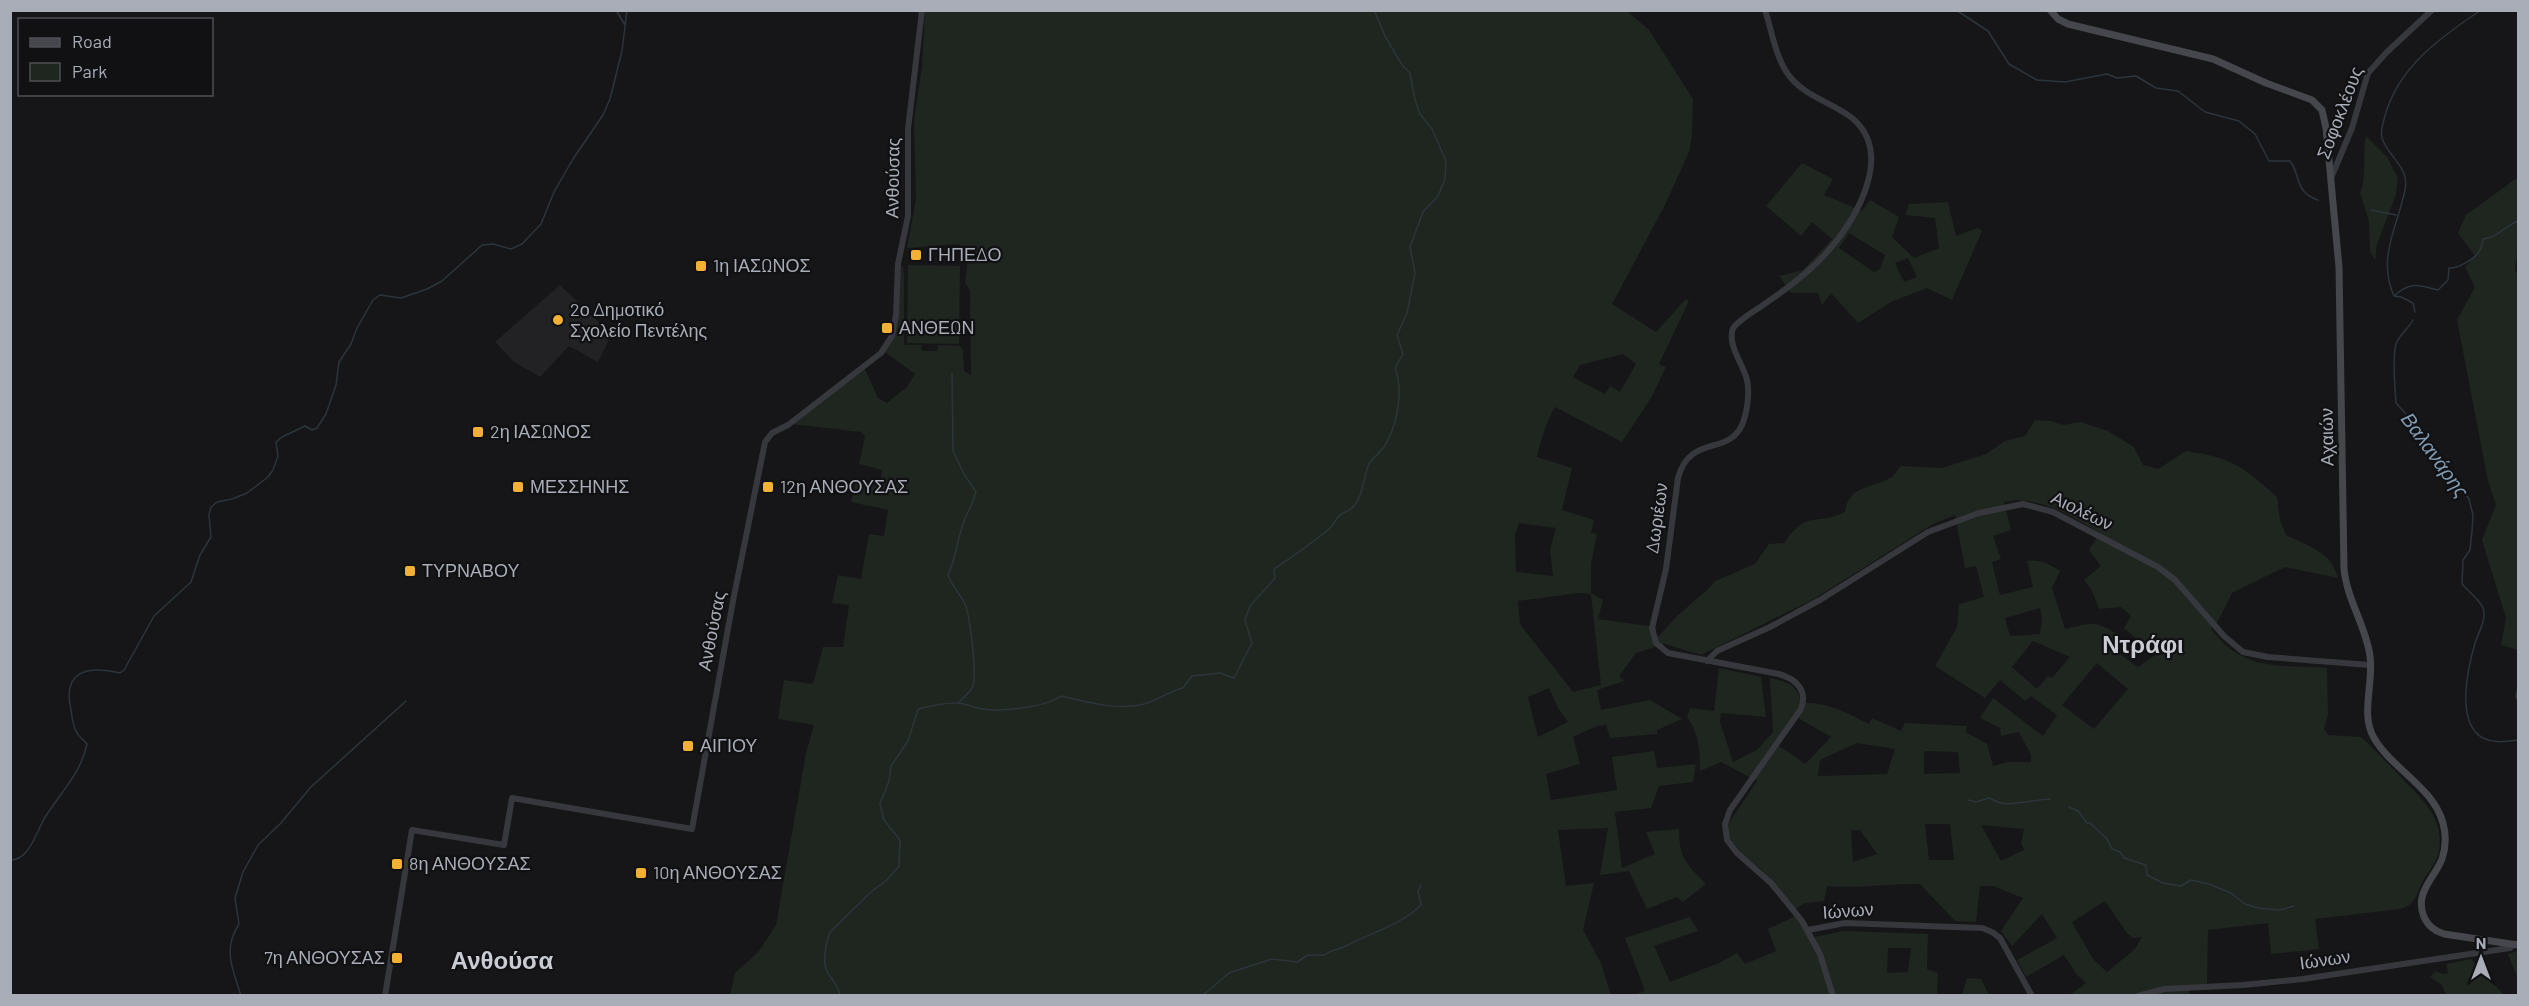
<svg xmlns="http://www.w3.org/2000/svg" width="2529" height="1006" font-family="Barlow,sans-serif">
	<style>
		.built { fill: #222225 }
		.green { fill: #1e261f; fill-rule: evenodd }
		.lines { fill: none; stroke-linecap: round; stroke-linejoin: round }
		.stream { stroke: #2c353c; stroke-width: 1.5 }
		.tertiary { stroke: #37383d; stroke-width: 6 }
		.secondary { stroke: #45474d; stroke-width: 7 }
		.poi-dot { fill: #f2b134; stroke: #111113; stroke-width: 2 }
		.labels { text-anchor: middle; stroke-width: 4.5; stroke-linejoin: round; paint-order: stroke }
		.street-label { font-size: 18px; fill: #a8adb8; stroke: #111113 }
		.poi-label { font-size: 18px; fill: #a8adb8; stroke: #111113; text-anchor: start }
		.water-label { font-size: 20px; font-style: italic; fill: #7f9bb3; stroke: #111113 }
		.district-label { font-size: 24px; font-weight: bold; fill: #c9ccd4; stroke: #111113 }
	</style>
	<rect width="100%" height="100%" fill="#161618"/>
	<path class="built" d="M560,285L608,331L609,340L598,362L569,346L540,377L514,362L495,342Z"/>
	<path class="green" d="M925,11H1627L1649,30L1693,99L1692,135L1689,152L1665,205L1612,304L1656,332L1686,299L1689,301L1659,364L1666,367L1651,398L1622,442L1555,407C1546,423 1541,439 1537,457L1572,468L1562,510L1594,520L1591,533L1597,534L1591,564V593L1603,600L1598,619L1656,627V639L1677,616L1707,590L1715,581L1755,564L1769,544L1784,543C1809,508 1813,527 1845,512C1848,485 1874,488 1892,477C1895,474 1898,469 1901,466L1942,468L1986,454L2005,441L2025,436L2035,420L2051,421L2063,425L2081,422L2108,431L2134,447L2143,465L2158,469L2186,451C2231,457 2244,467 2277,497L2280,520L2286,535C2308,546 2332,552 2338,578L2285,567L2232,593L2218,621L2211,629C2218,637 2226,647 2235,652C2262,670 2296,665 2327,668L2328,715L2324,729L2328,735L2361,737C2374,748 2385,761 2397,773C2418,796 2445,815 2439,851C2438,860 2429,871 2424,879C2416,893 2417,905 2400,909L2315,919L2319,949L2271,954L2268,923L2208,930L2207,985L2189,987V995H2145L2143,992L2134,995H2070L2086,983L2077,975L2064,955L2026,977L2017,960L2057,938L2042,914L2012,946L2001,931L2023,898L1993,886H1980L1976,922L1955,921L1920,884C1889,883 1859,889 1827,886L1824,901L1805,903L1794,910L1761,869L1738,852L1729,838L1728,824L1757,781L1721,762L1700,771C1700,750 1699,734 1687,717L1690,708L1714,711L1719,668L1761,677L1766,717L1721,713L1720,722L1733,762L1757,750L1773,732L1770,678C1787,682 1798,684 1801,703C1825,701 1848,713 1869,724L1872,718L1901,731L1905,723L1967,726L1966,732L1987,744L1993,766L2007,762H2031V755L2019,732L2001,736L2000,728L1980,718L1993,698L2043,736L2057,715L2031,696L2025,701L2000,680L1985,698L1935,666L1957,627L1959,604L1984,597L1976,566L1965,568L1955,515L1933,524L1814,599L1701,655L1665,644L1636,653L1619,676L1624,681L1597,690L1601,710L1650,700L1682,719L1657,730V734L1610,738L1606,725L1597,726L1573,737L1580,764L1546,774L1551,800L1617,790L1612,757L1654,751L1657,768L1696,764L1693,782L1659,786L1651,808L1615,812L1622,868L1655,854L1646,832L1679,829C1679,859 1686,863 1706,884L1683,902L1677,897L1647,909L1629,871L1600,875L1608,828L1558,830L1566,886L1594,883L1583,930L1601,963L1611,995L730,996L735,973L759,951L776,925L806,753L814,725L778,719L784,680L813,684L823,647H843L849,605L832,603L838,575L861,579L869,534L884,536L888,510L851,502L856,482L880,487L882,470L859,464L865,436L861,432L792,424L865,369L878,398L887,403L907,387L915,374L885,352L892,342L895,331L901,266H903L904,277V345H921L922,351H937L938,345L960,346L963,350L964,371L971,375L970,290L965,283L968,259L965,248L958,244L907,248L916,199L914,120L922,66ZM1623,354L1636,364L1620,392L1610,386L1605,394L1573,377L1580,365ZM2016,500C2050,502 2071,516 2100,533L2089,550L2101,566L2084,580L2091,589L2099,609L2121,607L2131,616L2124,628L2155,655L2138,667L2110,647L2119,635C2095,620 2091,623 2065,629L2052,588L2060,571C2049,564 2040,559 2027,561L2033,587L2000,595L1992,562L2001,559L1993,536L2011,530L2004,502ZM1519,523L1556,528L1550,550L1553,576L1516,572L1515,535ZM1578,593L1591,594L1601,685L1573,692L1520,624L1518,601ZM2040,608L2042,619L2040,634L2010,636L2005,618ZM2033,641L2070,657L2052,678L2048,676L2037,689L2012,667ZM2097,663L2128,689L2094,729L2062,705ZM1549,688L1558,708L1568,722L1538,737L1528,697ZM1793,715L1831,737L1805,764L1775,743ZM1857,743L1895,749L1887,774L1818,776L1820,760ZM1924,751L1958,752L1960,773L1924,774ZM1925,824H1950L1954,860H1929ZM1981,825L2024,829L2021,843L2024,850L2001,861ZM1851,830H1860L1877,854L1853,862ZM2105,901L2127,933L2133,938L2142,937L2135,949L2107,972L2093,959L2072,922Z
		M2366,136L2387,157L2398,178L2396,195L2377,244L2375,260L2370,251L2369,221L2360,193C2367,179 2362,155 2366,136Z
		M1802,163L1833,179L1824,195L1862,211L1870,200L1899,217L1892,237L1914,258L1939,248L1935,218L1905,215L1909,204L1948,202L1956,236L1978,228L1982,231L1952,300L1927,288L1891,302L1858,323L1831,293L1822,305L1818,293H1791L1779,276L1803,270L1832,239L1812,222L1801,236L1766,206ZM1849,233L1885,255L1880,269L1874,272L1839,248ZM1908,258L1917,277L1904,282L1895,263Z
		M2518,177V246L2515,271L2518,273V650L2501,645L2506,618L2482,540L2496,505L2488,481L2457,320L2475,287L2465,267L2475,256L2458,233L2466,215Z
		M908,265L960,266L959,344L907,343Z
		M1798,915L1814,937L1844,931L1928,934L1927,969L1938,973L1937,995H1634L1645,991L1625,938L1690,917L1698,931L1654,946L1670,982L1719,963L1737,953L1745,964L1776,951L1768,929ZM1888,948H1911L1908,972L1887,973Z
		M2518,951V979L2508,954Z
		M2471,959L2504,995H2446L2442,985L2430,977L2435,971L2443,974L2448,973L2446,964Z
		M1967,978L1981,979L1989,995H1962Z"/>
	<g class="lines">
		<path class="stream" d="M616,10L625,25
			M1956,10L1988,31L2009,64L2037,80L2065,82L2107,74L2117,78L2136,76L2156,88L2178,91L2205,112L2239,121L2255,134L2269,161H2290C2301,175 2294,192 2318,200
			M2371,210L2396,215
			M2394,296C2410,281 2418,285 2438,290L2448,280L2449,268C2458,269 2476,258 2480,250C2482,247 2482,243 2483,239C2497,238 2505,226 2518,221
			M2415,312L2413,303L2401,297L2394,296C2377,257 2397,229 2405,190C2410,167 2388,157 2382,138C2380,131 2383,123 2385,116C2398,67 2441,37 2481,10
			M2413,320C2409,328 2399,335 2396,344C2392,357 2395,388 2396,403L2425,435L2469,499L2473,515L2472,531L2470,550L2463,560L2462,584C2468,591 2480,600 2483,608C2487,620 2478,633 2475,643C2468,667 2455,723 2483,738C2495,744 2506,741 2518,740
			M952,374L953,451L964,474L976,492C973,504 967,512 963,524C957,541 956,558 948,575C952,586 960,594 965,604C970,616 978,679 972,688C969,693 963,698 959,702
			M2518,687L2516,696L2518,702
			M1968,800L1976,802L1989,798C1992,799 1995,801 1998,802C2009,807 2037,799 2050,799
			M2069,807L2078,811L2087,823H2090L2107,839L2112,849L2120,852L2124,858L2146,865L2147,875L2163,883L2181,886L2191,880L2209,884L2231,893L2245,904L2258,908L2280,910L2294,906
			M10,860C17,860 22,857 26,852C34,843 38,830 44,819C59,794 81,774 87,744C84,740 79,737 77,733C73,727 72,717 71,710C62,671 87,665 120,673L124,670L154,616L191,582L200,555L211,537L209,515L211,507L217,502L232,499L247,493L268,477L273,470L278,456L276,442L282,437L305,426L312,430L317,428L326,414L336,385L339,362L351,344L357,328L373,300L380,295L401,298L427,289L442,281L482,245L493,244L511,249L522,244L541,224L554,192L573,159L603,115L610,99L622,51L627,10
			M241,996C233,969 222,950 239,924L235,898L243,872L258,845L280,824L311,787L406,701
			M840,996C839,985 830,979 826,969C823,959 826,940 831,931L872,891L886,881L899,866L900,840L884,820L880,804L889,781L891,766L908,741L918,709C930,706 943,703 955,703C965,702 973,708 983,709C1002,712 1046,707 1061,696C1088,702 1118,711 1144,704C1159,700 1169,691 1183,688L1192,676L1220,673L1234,678L1252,643L1245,620L1250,606L1275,578L1274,569C1293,556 1313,543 1330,528C1334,525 1335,520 1338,517C1342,512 1349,512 1353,507C1363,497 1363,478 1369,464C1373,457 1379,454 1384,447C1397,427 1404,391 1395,368L1403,354L1397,335L1407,313L1415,273L1410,247L1423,212L1438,196L1445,179L1446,161L1432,129L1420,114L1415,100L1410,73L1402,65L1385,36L1374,10
			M1202,996L1229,973L1238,970L1272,959L1297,962L1308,955H1325C1331,949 1339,950 1346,946C1370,933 1401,925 1421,905L1418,891L1421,885"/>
		<path class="tertiary" d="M1765,10C1772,31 1776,61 1791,78C1807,97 1833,103 1852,118C1895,154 1856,219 1828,251C1810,272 1788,288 1766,303C1755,311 1741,318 1733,328C1727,346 1743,363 1747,380C1750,393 1747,413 1742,425C1728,456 1690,434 1678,478L1666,569L1652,628L1656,643L1668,653L1779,674C1796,679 1808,690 1801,709L1730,810L1725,824L1727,840L1737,853L1771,883L1802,921L1820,954L1833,996
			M2331,178L2352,128L2368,73L2387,52L2432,10
			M1707,661L1717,651L1770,627L1820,600L1928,532L1979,513L2023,504L2053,512L2158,567L2175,580L2224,636L2243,652L2268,657L2370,665
			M1808,930L1845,923L1982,928L1992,932L2000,938L2032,996
			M385,996L412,830L504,845L512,798L692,829L733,601L765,442L772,433L788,425L881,353L892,336L896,315L898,264L908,216V129L922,10
			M2138,996L2164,989L2243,985L2303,979L2510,948L2515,944"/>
		<path class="secondary" d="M2050,10L2058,19L2068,24L2213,59L2266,83L2312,100L2322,110L2326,128L2339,267L2344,569C2347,600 2366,626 2370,656C2374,682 2360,715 2374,738C2392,769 2433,787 2443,823C2446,834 2446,847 2442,859C2434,879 2414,893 2424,917C2428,926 2434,931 2444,934L2518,945"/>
	</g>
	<g class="poi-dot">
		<rect x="910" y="249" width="12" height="12" rx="3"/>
		<rect x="695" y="260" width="12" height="12" rx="3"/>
		<circle cx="558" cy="320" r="6"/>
		<rect x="881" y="322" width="12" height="12" rx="3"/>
		<rect x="472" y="426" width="12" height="12" rx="3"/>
		<rect x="512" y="481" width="12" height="12" rx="3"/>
		<rect x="762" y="481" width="12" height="12" rx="3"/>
		<rect x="404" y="565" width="12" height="12" rx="3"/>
		<rect x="682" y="740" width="12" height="12" rx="3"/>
		<rect x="391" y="858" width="12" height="12" rx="3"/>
		<rect x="635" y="867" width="12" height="12" rx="3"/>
		<rect x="391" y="952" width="12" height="12" rx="3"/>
	</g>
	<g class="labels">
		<g class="street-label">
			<text transform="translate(2340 113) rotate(-69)" y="6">Σοφοκλέους</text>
			<text transform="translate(893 178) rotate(-89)" y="6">Ανθούσας</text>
			<text transform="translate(2327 437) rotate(-91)" y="6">Αχαιών</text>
			<text transform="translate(2082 511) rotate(26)" y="6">Αιολέων</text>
			<text transform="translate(1657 518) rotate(-82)" y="6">Δωριέων</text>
			<text transform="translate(712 631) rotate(-79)" y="6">Ανθούσας</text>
			<text transform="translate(1848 911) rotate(-4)" y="6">Ιώνων</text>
			<text transform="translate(2325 960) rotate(-8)" y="6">Ιώνων</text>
		</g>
		<g class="poi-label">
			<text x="928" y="261">ΓΗΠΕΔΟ</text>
			<text x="713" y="272">1η ΙΑΣΩΝΟΣ</text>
			<text x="570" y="316">2ο Δημοτικό<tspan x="570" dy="21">Σχολείο Πεντέλης</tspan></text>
			<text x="899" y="334">ΑΝΘΕΩΝ</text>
			<text x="490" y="438">2η ΙΑΣΩΝΟΣ</text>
			<text x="530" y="493">ΜΕΣΣΗΝΗΣ</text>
			<text x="780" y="493">12η ΑΝΘΟΥΣΑΣ</text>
			<text x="422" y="577">ΤΥΡΝΑΒΟΥ</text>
			<text x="700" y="752">ΑΙΓΙΟΥ</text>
			<text x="409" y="870">8η ΑΝΘΟΥΣΑΣ</text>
			<text x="653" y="879">10η ΑΝΘΟΥΣΑΣ</text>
			<text x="385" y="964" text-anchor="end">7η ΑΝΘΟΥΣΑΣ</text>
		</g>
		<g class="water-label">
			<text transform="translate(2435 455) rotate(54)" y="7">Βαλανάρης</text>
		</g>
		<g class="district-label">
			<text x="2143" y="653">Ντράφι</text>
			<text x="502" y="969">Ανθούσα</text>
		</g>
	</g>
	<rect width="2529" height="1006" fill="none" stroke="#a8adb8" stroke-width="24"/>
	<rect x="18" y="18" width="195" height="78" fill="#111113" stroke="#4d4f55" stroke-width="1.5"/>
	<rect x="30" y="38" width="30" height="9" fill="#45474d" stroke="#4d4f55" stroke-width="1.5"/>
	<text x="72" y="48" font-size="18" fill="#a8adb8">Road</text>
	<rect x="30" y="63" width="30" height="18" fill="#1e261f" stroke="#4d4f55" stroke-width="1.5"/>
	<text x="72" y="78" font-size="18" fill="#a8adb8">Park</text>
	<g transform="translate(2481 958)" stroke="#111113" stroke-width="4.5" paint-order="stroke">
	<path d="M0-4.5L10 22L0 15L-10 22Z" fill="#a8adb8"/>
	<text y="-9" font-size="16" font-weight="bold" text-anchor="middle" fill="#a8adb8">N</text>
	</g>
</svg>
